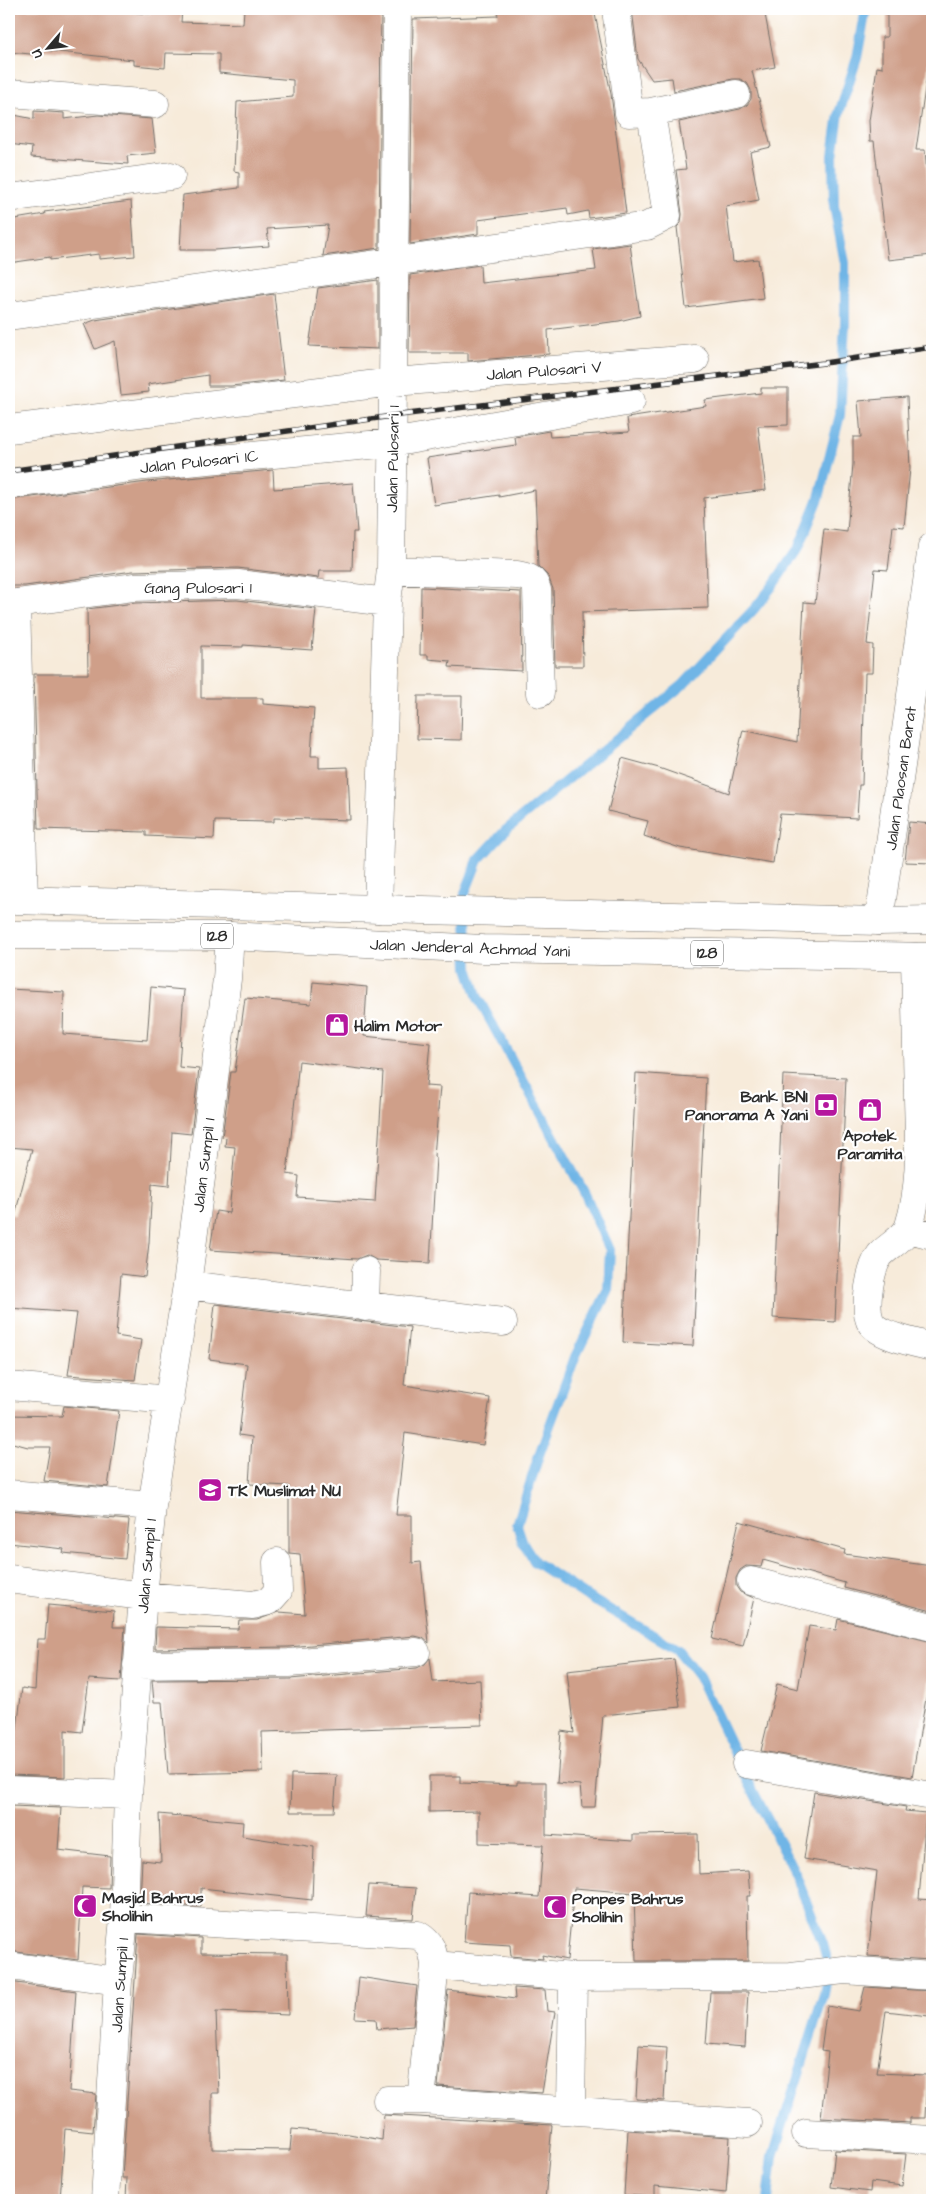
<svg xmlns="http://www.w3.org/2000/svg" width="941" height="2209" font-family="'Architects Daughter',sans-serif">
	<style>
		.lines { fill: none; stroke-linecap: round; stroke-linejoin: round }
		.stream { stroke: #70b5e6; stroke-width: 10 }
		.building { fill: #cf9f89; fill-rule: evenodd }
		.minor-casing { stroke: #726e68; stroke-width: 29 }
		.tertiary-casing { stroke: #726e68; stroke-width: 29 }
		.primary-casing { stroke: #726e68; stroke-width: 29 }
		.minor { stroke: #fff; stroke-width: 28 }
		.tertiary { stroke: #fff; stroke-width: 28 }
		.primary { stroke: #fff; stroke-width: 28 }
		.rail-casing { stroke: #2b2b2b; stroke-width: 5.5 }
		.rail { stroke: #fff; stroke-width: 4; stroke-dasharray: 11; stroke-linecap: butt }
		.labels { text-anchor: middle; stroke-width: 4.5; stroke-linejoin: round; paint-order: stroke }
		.shield { fill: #fff; stroke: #6b6b6b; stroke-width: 1 }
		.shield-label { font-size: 15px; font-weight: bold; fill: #2b2b2b }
		.street-label { font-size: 16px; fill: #2b2b2b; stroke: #fff }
		.poi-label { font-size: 16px; font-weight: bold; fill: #2b2b2b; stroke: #fff; text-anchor: start }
	</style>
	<rect width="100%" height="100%" fill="#fff"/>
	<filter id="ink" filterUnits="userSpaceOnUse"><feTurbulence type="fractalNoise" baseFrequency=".02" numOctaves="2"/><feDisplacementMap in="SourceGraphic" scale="10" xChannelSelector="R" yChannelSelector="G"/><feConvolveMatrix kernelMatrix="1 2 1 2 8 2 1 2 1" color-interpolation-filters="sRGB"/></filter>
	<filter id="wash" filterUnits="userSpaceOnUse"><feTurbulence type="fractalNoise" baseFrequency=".0096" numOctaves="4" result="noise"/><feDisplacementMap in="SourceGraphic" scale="20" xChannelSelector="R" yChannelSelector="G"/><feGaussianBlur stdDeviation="1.12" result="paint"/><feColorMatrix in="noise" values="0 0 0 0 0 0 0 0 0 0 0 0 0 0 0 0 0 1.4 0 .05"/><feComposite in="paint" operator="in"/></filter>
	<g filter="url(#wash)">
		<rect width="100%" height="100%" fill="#f7ebda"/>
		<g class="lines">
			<path class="stream" d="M768,2200L773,2156L824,1994L829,1966L823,1944L795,1873L748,1781L699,1677L677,1649L588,1597L535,1562L523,1543L517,1525L539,1455L575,1357L608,1290L610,1250L585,1194L478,998L468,968L465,893L478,860L506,830L684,684L755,608L771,588L799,547L819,498L840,415L845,323V263L834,206L833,156L839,113L857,58L866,9"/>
		</g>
		<g id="blocks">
			<path class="building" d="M9,9H99L150,14V9H182L181,22L243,24L244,9H381L379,248L323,256L328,225L267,229L269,246L214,250H180L183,195L239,188V172L234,171L237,102L293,97V80L219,73V54L166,53L165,68L134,65V60L41,50V55L9,52Z
				M497,9H594L611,94L626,213L589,218L588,211L568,215L567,208L478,220V234L410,244L413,19L498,16Z
				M632,9H764L775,67L752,71L771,147L750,152L759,200L726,206L733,262L758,259L763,298L686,308L677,227L681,223L682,214L676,170L686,169L679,122L740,109L747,105L751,99V90L747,83L740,79H733L674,91L672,78L652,80L638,59Z
				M887,9H928V68L916,150H925L930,210L932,209V255L888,260L874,141H870L869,121L877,67L882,68V37H887Z
				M34,111L64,113V119L98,115L152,119L156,153L127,156L128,164L31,157L32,147L9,144V114L34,119Z
				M131,201L135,256L99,259V254L50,260V257L9,263V220L45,214L44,212Z
				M630,244L640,316L619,321L548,330L549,354L468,361V353H409L410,275L480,265L481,283L596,270L593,249Z
				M378,280V349L309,346L318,288Z
				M274,294L284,380L231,386H208V375L148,384L149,392L121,395L115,341L95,349L84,324L95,320Z
				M761,388H788V425L758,426L766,490L704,498L708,608L582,612L583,666H555L553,589L548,576L538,566L535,490L499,497V495L434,505L427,458L516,445L515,437L549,431L550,437L629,432L627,418L706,406L705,400L761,393Z
				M907,397L910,469L904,527L893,526L888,570L875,569L867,644L873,645L872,673H865L862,785H859L857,818L780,814L773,863L680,848L644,836L648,821L608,811L622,758L659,768L729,793L743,730L797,742L804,602L815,603L824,529L847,532L853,464V437H861L858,401Z
				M273,470L274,489L353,483L357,532H353L352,571H319L318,578L238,568L133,571L25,586H9V500L147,482Z
				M421,587L521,592L522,671L449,667L450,661L428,659V655H420Z
				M237,600L316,609L312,650L243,645V647L201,646V698H263V704L314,708L311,756H319V768L348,767L350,820L274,818V822L215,821L214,839L146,836V832L38,829L34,674H88L87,609L135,603Z
				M418,696H462L461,740L417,739Z
				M909,822L932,824V863L905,862Z
				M313,982L367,987L364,1036L430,1043L426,1086L440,1087L434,1156L436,1157L430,1263L376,1260L367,1255L357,1259L210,1250L216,1211L229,1213L235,1147L225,1146L226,1138L222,1137L231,1072H235L245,998L311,1004ZM299,1061L383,1072L375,1202L297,1197L299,1176L287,1174Z
				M151,987L184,990L179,1067L199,1069L191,1134L172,1132L169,1186L152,1184L149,1243L145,1277L121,1274L116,1336L141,1340L135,1380L68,1375L77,1313L9,1308V1214L15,1215L32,1149L9,1147V989L64,992L63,1034L147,1040Z
				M636,1073L706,1078L693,1346L623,1342Z
				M783,1075L846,1078L835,1322L773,1318Z
				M215,1304L410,1327L404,1385L490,1398L483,1445L405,1433L396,1515H412V1563L421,1562L429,1643L423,1638L415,1636L288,1647L155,1649L156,1627L238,1629L239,1620H257L279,1612L305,1614L300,1554L289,1553V1486L249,1484L252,1437L239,1435L247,1364L209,1359Z
				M64,1406L119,1411L108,1487L44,1481L50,1447H28L9,1442V1415L62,1416Z
				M9,1510L129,1520L125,1559L63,1553L64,1549L9,1543Z
				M739,1521L845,1550L844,1554L932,1566V1611L844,1588L845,1583L763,1560L761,1567L746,1566L740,1570L736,1578V1586L740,1592L754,1598L743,1646L712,1639Z
				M48,1605L114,1611L113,1627H125L121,1681L89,1679L82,1732L65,1730V1777L9,1775V1736H16L22,1688L35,1690L38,1639H45Z
				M838,1619L932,1642V1665L912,1777L761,1751L777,1684L798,1689L809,1626L836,1630Z
				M430,1658L433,1682L480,1680L482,1725L262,1732L263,1772L168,1774L162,1702H154L152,1680L290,1679L417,1668L425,1664Z
				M674,1659L680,1707L603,1715L595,1807H582L580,1785L557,1783L561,1731L574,1733L567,1671Z
				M291,1774L337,1775L334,1812H290Z
				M429,1776H460V1783L517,1785V1782H546V1835L633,1841V1835L698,1834L699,1874L748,1871L750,1896H747L748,1961H636L634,1893L574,1888L567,1960L542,1955L543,1959L511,1956L510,1945L464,1942L468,1892L539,1897L543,1845L479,1843V1811L429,1812Z
				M814,1792L906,1807L905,1811L926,1813L919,1899L932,1900L930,1960L868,1956L877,1871L804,1859Z
				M11,1806L61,1808L58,1850L110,1856L109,1888L82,1887L78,1960L9,1951V1839Z
				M159,1814L243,1822L242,1836L314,1847L312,1900L201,1888V1907L140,1903L142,1860L161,1862Z
				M369,1885L416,1888L413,1919L366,1916Z
				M138,1934L201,1938V1953L287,1954L288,2015L216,2012L219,2093H212V2149L290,2150L292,2129L349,2134L382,2140L384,2115L552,2125L545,2200H126L127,2178H122Z
				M359,1977L417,1986L413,2026L377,2029L376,2019L355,2018Z
				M9,1982L76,1991L69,2091L96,2094L93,2132L65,2129L60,2200H9Z
				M865,1987L932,1991L929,2016L886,2011L877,2073L927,2075L925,2118H910V2123L821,2118L828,2052L821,2051L827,2006L859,2011Z
				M514,1988L545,1990L547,2011L555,2012L542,2093L438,2086L448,1990L515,1999Z
				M710,1992H748L745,2047L706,2044Z
				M639,2045L667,2047L664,2101L636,2099Z
				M628,2130L730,2137L726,2193L655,2186V2197L624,2195Z
				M835,2150L906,2154L902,2186L871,2182L870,2192L831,2187Z"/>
		</g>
	</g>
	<g filter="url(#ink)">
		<use href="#blocks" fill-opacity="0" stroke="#726e68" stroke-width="1"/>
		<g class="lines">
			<defs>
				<path id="minor" d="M9,93L155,104
					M651,112L736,94
					M9,198L171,176
					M9,316L647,226L667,216L651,112L629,113L616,9
					M9,429L393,382L695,359
					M9,485L145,466L391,443L631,401
					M391,570L517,575C528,577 534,578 537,590L540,693
					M16,603L24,900
					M9,604L134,587L238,584L387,602
					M378,909L387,602L391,570L397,9
					M915,957C916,1004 917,1051 918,1098C919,1140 922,1185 909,1226C905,1238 888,1246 880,1255C870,1268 864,1306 870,1321C877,1336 917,1343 932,1347
					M908,1229L932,1235
					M187,1285L503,1322
					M365,1307L366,1271
					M9,1386L170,1400
					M9,1494L152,1506
					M9,1579L143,1596L253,1605L269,1601L278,1591L277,1562
					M751,1581L932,1627
					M137,1665L289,1663L416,1652
					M746,1764L932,1796
					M9,1790L128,1795
					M124,1918L418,1935C431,1943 433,1950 435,1965L421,2100
					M435,1965L573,1977L791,1976L844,1970L932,1976
					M9,1966L118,1981
					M387,2100H421L748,2123
					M571,2110L573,1977
					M806,2133L932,2140
					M105,2200L118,1981L124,1918L128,1795L143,1596L152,1506L187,1285L227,979L230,936"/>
				<path id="tertiary" d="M879,921L932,547"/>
				<path id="primary" d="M9,900L879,921L932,920
					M9,935L230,936L483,949L932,957"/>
			</defs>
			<use href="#minor" class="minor-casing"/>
			<use href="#tertiary" class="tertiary-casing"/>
			<use href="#primary" class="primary-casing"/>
			<use href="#minor" class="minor"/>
			<use href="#tertiary" class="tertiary"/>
			<use href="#primary" class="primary"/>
			<defs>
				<path id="rail" d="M9,471L392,416L824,363L932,347"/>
			</defs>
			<use href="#rail" class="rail-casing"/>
			<use href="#rail" class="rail"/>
		</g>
	</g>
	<defs>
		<symbol id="shop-square" viewBox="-11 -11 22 22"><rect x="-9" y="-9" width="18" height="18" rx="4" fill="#b5179e" stroke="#fff"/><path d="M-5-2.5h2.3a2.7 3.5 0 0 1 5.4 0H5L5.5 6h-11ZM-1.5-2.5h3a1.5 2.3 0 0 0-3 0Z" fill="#fff"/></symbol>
		<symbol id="bank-square" viewBox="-11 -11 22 22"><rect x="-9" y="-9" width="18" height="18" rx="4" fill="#b5179e" stroke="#fff"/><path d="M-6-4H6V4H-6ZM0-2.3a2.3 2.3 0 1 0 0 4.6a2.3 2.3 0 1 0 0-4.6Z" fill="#fff"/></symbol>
		<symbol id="school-square" viewBox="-11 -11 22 22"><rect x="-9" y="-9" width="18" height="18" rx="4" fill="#b5179e" stroke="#fff"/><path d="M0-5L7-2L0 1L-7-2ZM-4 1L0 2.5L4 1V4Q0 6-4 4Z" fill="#fff"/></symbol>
		<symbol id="mosque-square" viewBox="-11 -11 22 22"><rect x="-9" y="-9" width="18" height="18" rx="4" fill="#b5179e" stroke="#fff"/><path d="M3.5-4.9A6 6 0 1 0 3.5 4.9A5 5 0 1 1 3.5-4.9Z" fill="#fff"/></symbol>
	</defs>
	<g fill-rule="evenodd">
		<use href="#shop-square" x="323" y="1011" width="28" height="28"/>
		<use href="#bank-square" x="812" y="1091" width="28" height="28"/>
		<use href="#shop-square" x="856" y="1096" width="28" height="28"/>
		<use href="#school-square" x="196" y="1476" width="28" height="28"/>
		<use href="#mosque-square" x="71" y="1892" width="28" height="28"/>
		<use href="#mosque-square" x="541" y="1893" width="28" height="28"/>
	</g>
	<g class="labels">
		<g class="shield">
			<rect x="201" y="923.5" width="32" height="25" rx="4"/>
			<rect x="691" y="940.5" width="32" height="25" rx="4"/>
		</g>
		<g class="shield-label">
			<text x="217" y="941">128</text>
			<text x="707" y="958">128</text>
		</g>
		<g class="street-label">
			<text transform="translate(544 370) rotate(-4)" y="6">Jalan Pulosari V</text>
			<text transform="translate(392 459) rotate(-89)" y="6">Jalan Pulosari 1</text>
			<text transform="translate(199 461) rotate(-6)" y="6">Jalan Pulosari 1C</text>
			<text x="198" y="593">Gang Pulosari 1</text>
			<text transform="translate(900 778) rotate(-82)" y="6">Jalan Plaosan Barat</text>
			<text transform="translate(470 947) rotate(2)" y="6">Jalan Jenderal Achmad Yani</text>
			<text transform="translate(203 1165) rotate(-83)" y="6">Jalan Sumpil 1</text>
			<text transform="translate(146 1566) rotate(-85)" y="6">Jalan Sumpil 1</text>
			<text transform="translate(119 1985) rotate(-86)" y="6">Jalan Sumpil 1</text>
		</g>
		<g class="poi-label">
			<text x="354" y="1031">Halim Motor</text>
			<text x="808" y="1102" text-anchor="end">Bank BNI<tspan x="808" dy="18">Panorama A Yani</tspan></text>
			<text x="870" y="1141" text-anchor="middle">Apotek<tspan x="870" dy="18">Paramita</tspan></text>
			<text x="228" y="1496">TK Muslimat NU</text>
			<text x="102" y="1903">Masjid Bahrus<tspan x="102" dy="18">Sholihin</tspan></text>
			<text x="572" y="1904">Ponpes Bahrus<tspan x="572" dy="18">Sholihin</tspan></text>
		</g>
	</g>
	<rect width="941" height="2209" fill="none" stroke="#fff" stroke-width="30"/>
	<g transform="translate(48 48) rotate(242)" stroke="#ffffff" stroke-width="4" paint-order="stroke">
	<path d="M0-4L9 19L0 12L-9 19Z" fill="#2b2b2b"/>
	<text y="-8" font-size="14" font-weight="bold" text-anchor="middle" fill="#2b2b2b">U</text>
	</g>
</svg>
